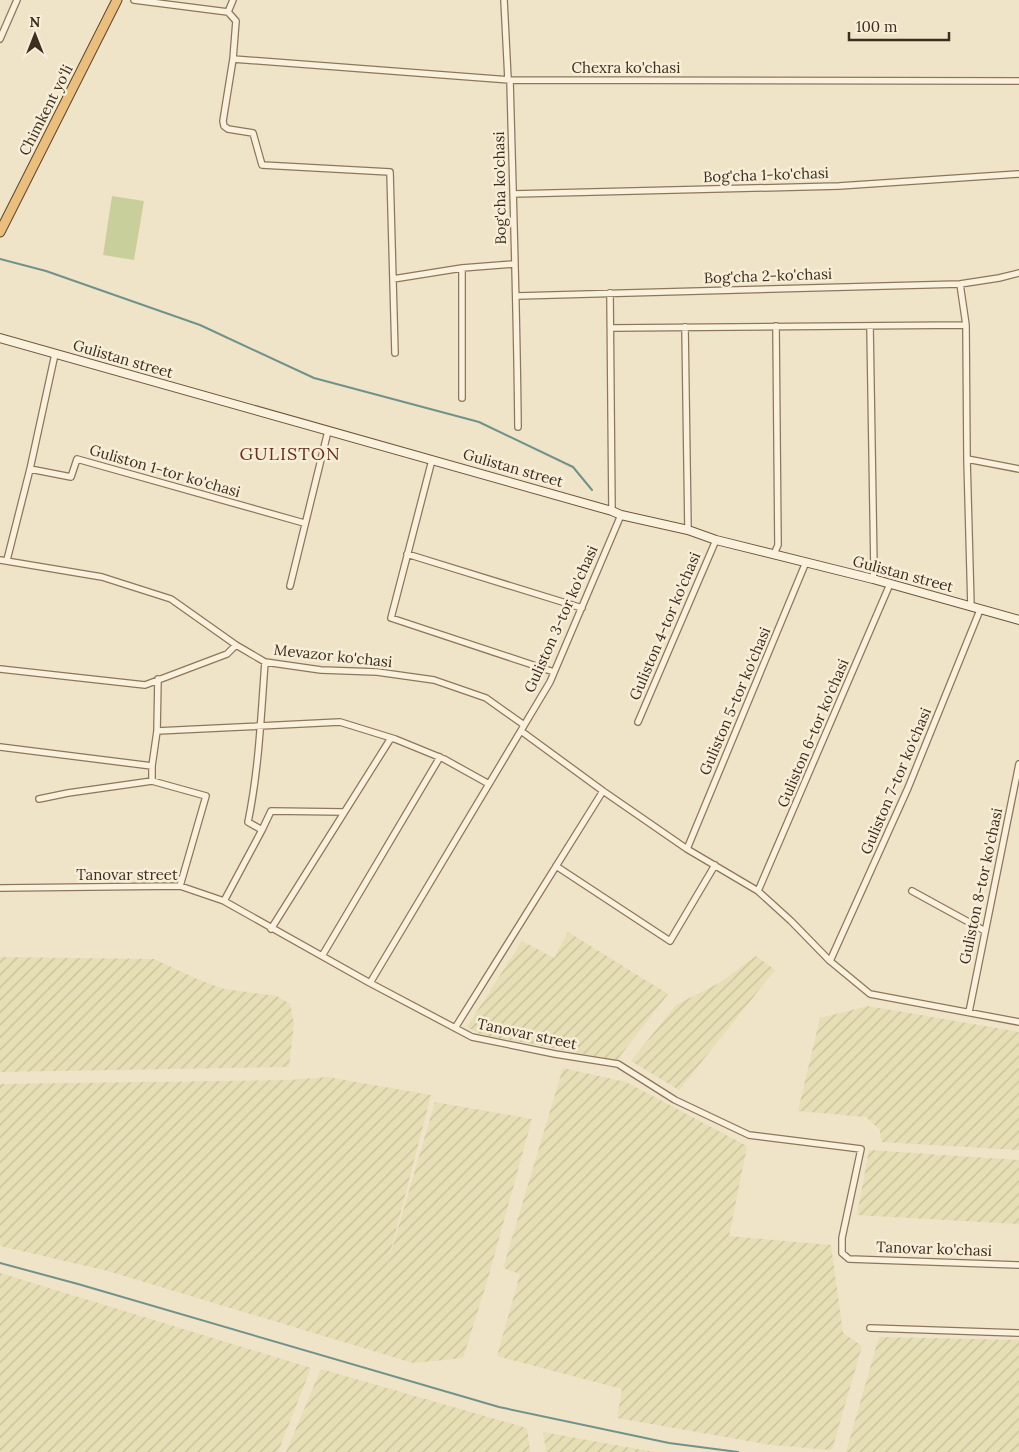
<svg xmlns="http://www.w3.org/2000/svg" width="1019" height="1452" font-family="Lora,serif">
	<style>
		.farmland { fill: url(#farmland-furrows) }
		.green { fill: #c9cf9b }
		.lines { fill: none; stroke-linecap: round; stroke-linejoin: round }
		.stream { stroke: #6f938a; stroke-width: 2 }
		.minor-casing { stroke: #8d765c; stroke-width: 8 }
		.secondary-casing { stroke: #6f573f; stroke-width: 10 }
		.trunk-casing { stroke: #5b4430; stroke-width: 11 }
		.minor { stroke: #faf1dc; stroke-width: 5.5 }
		.secondary { stroke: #faf1dc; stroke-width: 8 }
		.trunk { stroke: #eabe7c; stroke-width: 9 }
		.labels { text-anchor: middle; stroke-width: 5; stroke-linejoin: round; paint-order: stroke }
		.street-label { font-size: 15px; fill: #3d2e20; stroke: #f7eed8 }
		.quarter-label { font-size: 18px; letter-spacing: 1px; fill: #6b2e1e; stroke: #f7eed8 }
	</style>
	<defs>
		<pattern id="farmland-furrows" width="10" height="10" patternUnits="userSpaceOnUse" patternTransform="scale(1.25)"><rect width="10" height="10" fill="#e6deb5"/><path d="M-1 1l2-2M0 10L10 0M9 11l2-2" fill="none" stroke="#c6bf9b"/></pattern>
	</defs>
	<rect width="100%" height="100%" fill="#f0e4c8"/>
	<path class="farmland" d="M568,932L668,994L617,1060L482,1035L467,1027L522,941L554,958Z
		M756,956L775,970L679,1090L631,1061L676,1005L719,983Z
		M0,957L154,959L197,979L224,989L277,996L290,1004L294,1023L289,1067L0,1072Z
		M868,1006L1019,1032V1150L881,1142L880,1130L866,1117L798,1111L820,1018Z
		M563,1068L626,1082L747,1146L729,1236L831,1245L843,1333L862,1346L832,1450L771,1445L617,1418L622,1389L497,1356L520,1274L503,1268Z
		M327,1077L431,1095L385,1273L435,1102L532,1119L487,1282L463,1358L413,1363L108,1271L0,1246V1084L291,1080Z
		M869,1150L1019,1160V1224L857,1215Z
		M0,1273L311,1368L278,1452H0Z
		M879,1337L1019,1340V1452H846Z
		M321,1369L527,1428L530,1452H286Z
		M543,1432L654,1452H546Z"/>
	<path class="green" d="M112,196L144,201L134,260L103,255Z"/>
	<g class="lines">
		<path class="stream" d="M0,259L46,271L200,325L314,378L479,422L573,467L592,490
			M0,1263L78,1284L499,1407L669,1443L738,1452"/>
		<defs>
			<path id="minor" d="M134,0L228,12
				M233,0L228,12L236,21L233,59L223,121L224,126L228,129L253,133L262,165L390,172L395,353
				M504,0L508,79
				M0,39L17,0
				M233,59L510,80L1019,81
				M510,80C513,196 517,311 518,427
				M513,194L839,186L1019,174
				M462,268V398
				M393,279L462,268L514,264
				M960,284L966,325L967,459L971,607
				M610,293L612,511
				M517,296L960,284L999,278L1019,273
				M870,326L874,569L873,579
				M685,327L688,530
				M611,328L966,325
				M967,459L1019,469
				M432,460L391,618L554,672
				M30,469L71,477L77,459L304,523
				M407,554L582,608
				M774,554L778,545L776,326
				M0,560L102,577L171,599L236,645L265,662L321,670L377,672L434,680L486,698L524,725
				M7,560L30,469L55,354
				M290,586L328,431
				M0,669L145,685L227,654L236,645
				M638,722L716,540
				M157,731L340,722L395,739L444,759L489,784
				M521,731L603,791L687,849L758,891L791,921L830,961L870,994L1019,1022
				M0,747L152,766
				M152,781V766L157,731L158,679
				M39,799L68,793L152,781L206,796L180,886
				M262,830L248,822C259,769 261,715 265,662
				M687,849L806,562
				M556,866L670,941L715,865
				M0,888L180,886L224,901L370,983L472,1037L555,1054L618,1064L675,1100L749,1135L861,1149L842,1238V1253L849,1259L1019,1265
				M758,891L890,584
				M912,891L985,931
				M224,901L262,830L271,811L344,812
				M271,929L391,738
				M322,956L440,757
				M830,961L908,788L980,610
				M370,983L550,682L621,515
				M969,1012L1019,764
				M455,1028L603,791
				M870,1328L1019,1333"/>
			<path id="secondary" d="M0,338L612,511L621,515L688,530L716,540L873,579L1019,620"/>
			<path id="trunk" d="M0,232L117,0"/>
		</defs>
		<use href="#minor" class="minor-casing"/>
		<use href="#secondary" class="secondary-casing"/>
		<use href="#trunk" class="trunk-casing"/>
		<use href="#minor" class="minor"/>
		<use href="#secondary" class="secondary"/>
		<use href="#trunk" class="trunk"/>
	</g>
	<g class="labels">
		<g class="street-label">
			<text x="626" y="73">Chexra ko'chasi</text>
			<text transform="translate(46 110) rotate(-63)" y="5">Chimkent yo‘li</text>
			<text transform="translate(766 175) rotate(-2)" y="5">Bog'cha 1-ko'chasi</text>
			<text transform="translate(500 188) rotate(-91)" y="5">Bog'cha ko'chasi</text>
			<text transform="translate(768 276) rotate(-2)" y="5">Bog'cha 2-ko'chasi</text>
			<text transform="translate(123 359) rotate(16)" y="5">Gulistan street</text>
			<text transform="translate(513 468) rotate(16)" y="5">Gulistan street</text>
			<text transform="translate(165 471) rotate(16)" y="5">Guliston 1-tor ko'chasi</text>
			<text transform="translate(903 574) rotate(15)" y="5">Gulistan street</text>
			<text transform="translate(561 619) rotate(-66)" y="5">Guliston 3-tor ko'chasi</text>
			<text transform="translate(665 626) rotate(-67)" y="5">Guliston 4-tor ko'chasi</text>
			<text transform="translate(333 656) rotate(6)" y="5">Mevazor ko'chasi</text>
			<text transform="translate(735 701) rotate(-67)" y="5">Guliston 5-tor ko'chasi</text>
			<text transform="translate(813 733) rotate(-67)" y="5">Guliston 6-tor ko'chasi</text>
			<text transform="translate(896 781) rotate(-67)" y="5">Guliston 7-tor ko'chasi</text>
			<text x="127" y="880">Tanovar street</text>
			<text transform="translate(981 886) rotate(-78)" y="5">Guliston 8-tor ko'chasi</text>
			<text transform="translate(527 1034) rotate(12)" y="5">Tanovar street</text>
			<text transform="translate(934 1249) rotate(2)" y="5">Tanovar ko'chasi</text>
		</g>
		<g class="quarter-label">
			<text x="290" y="460">GULISTON</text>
		</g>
	</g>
	<g transform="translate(35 35)" stroke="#f7eed8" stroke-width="4" paint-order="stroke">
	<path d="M0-4L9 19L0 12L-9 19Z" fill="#3d2e20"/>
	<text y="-8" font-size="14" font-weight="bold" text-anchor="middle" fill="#3d2e20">N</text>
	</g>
	<path d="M849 32v8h100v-8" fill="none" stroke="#3d2e20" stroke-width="2.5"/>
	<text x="856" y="32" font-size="15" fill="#3d2e20" stroke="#f7eed8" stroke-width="4" paint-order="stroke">100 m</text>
</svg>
